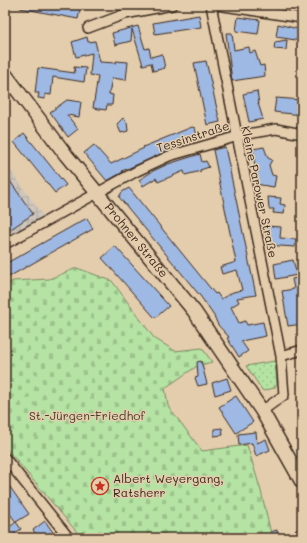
<svg xmlns="http://www.w3.org/2000/svg" width="307" height="543" font-family="Mali,sans-serif">
	<style>
		.industrial { fill: url(#industrial-grid) }
		.grass { fill: url(#grass-dots); stroke: #788660 }
		.cemetery { fill: url(#cemetery-stones); stroke: #788660 }
		.building { fill: #9fb9e5; stroke: #3b2a1e }
		.lines { fill: none; stroke-linecap: round; stroke-linejoin: round }
		.minor-casing { stroke: #3b2a1e; stroke-width: 12 }
		.secondary-casing { stroke: #3b2a1e; stroke-width: 16 }
		.minor { stroke: #e4cdad; stroke-width: 9 }
		.secondary { stroke: #e4cdad; stroke-width: 13 }
		.labels { text-anchor: middle; stroke-width: 3; stroke-linejoin: round; paint-order: stroke }
		.street-label { font-size: 12px; fill: #3b2a1e; stroke: #e4cdad }
		.park-label { font-size: 12px; fill: #473c2b; stroke: #e4cdad }
		.poi-label { font-size: 12px; fill: #3b2a1e; stroke: #e4cdad; text-anchor: start }
	</style>
	<defs>
		<pattern id="industrial-grid" width="8" height="8" patternUnits="userSpaceOnUse"><rect width="8" height="8" fill="#cfc7be"/><path d="M0 4h8M4 0v8" fill="none" stroke="#b3aba3"/></pattern>
		<pattern id="grass-dots" width="8" height="8" patternUnits="userSpaceOnUse"><rect width="8" height="8" fill="#b4e3a3"/><path d="M2 2h.1M6 6h.1" fill="none" stroke="#9cc38c" stroke-width="1.8" stroke-linecap="round"/></pattern>
		<pattern id="cemetery-stones" width="16" height="16" patternUnits="userSpaceOnUse"><rect width="16" height="16" fill="#b4e3a3"/><path d="M2 7V4a2 2 0 0 1 4 0v3zM10 15v-3a2 2 0 0 1 4 0v3z" fill="#9cc38c"/></pattern>
	</defs>
	<rect width="100%" height="100%" fill="#e4cdad"/>
	<filter id="ink" filterUnits="userSpaceOnUse"><feTurbulence type="fractalNoise" baseFrequency=".025" numOctaves="2"/><feDisplacementMap in="SourceGraphic" scale="8" xChannelSelector="R" yChannelSelector="G"/><feConvolveMatrix kernelMatrix="1 2 1 2 8 2 1 2 1" color-interpolation-filters="sRGB"/></filter>
	<g filter="url(#ink)">
		<path class="industrial" d="M11,171L44,217L5,238V175Z"/>
		<path class="grass" d="M275,361L277,384L274,388L263,391L246,366Z"/>
		<path class="cemetery" d="M77,268L112,281L154,338L175,351L202,348L212,362L197,366L165,388L168,406L202,451L247,445L261,491L272,538H82L5,447V286L13,281L49,279Z"/>
		<path class="building" d="M21,5H81L78,19L20,8Z
			M199,15L201,27L155,34L153,23Z
			M238,17L260,20L258,34L236,31Z
			M278,24L302,30V41L276,37Z
			M138,26L145,49L149,48L151,57L162,54L165,68L153,71L151,63L143,65L132,29L131,41L115,45L112,33Z
			M226,33H232L234,50L249,47L250,53L255,51L260,66L264,65L265,76L232,81Z
			M87,37L88,42L95,41L100,62L116,63V61L128,62L126,80L112,78L109,94L113,95L112,105H107L106,110L93,108L98,76L90,75L92,53L76,57L72,42Z
			M287,40L286,50L274,49L275,42Z
			M206,61L220,122L207,125L194,63Z
			M74,67L86,68L84,82L53,77L51,95L45,94V99L38,98L39,93H35L38,68L75,73Z
			M257,91L259,104L258,103L263,119L249,122L243,94Z
			M276,98L302,100V115L274,112Z
			M67,100L81,102L79,117L67,115L78,129L68,137L50,112Z
			M123,118L127,122L128,131L121,133L117,124Z
			M192,127L195,128L198,139L122,171L123,172L107,181L84,153L94,145L111,164L144,148L143,147Z
			M24,133L66,185L55,193L14,142Z
			M225,147L256,295L237,298L239,302L231,307L239,323L245,321L247,325L263,322L266,336L241,341L248,351L239,357L227,338L229,337L218,325L214,316L201,297L119,197L122,192L129,188L215,294L217,293L221,299L233,292L242,290L237,270L222,274L220,267L236,262L213,150Z
			M264,147L268,158L272,160L269,165L272,175L276,176L274,187L255,184L254,178L259,169L255,168L253,149Z
			M200,154L202,162L206,161L209,167L200,170L201,171L185,175L184,171L158,182L156,178L143,186L139,180L153,171L168,164Z
			M5,174L33,214L5,233Z
			M268,197L281,198L280,204L285,205L284,214L273,213L274,209H269Z
			M87,218L93,229L5,279V264Z
			M267,226L281,227L280,238L296,239L295,247L266,245Z
			M115,246L169,306L155,318L102,258Z
			M293,260L297,275L276,279L274,264Z
			M302,277V324L288,326L282,291L294,289L292,279Z
			M201,361L207,384L198,386L195,378L198,377L197,362Z
			M227,378L231,390L215,395L212,383Z
			M236,396L253,422L236,433L219,407Z
			M222,428L223,435L214,436V429Z
			M256,432L257,443L266,439L270,450L256,456L252,443L239,445L238,434Z
			M5,480L29,514L16,522L21,529L15,533L14,538H5L6,530L16,522L5,507Z
			M45,521L57,538H39L33,530Z
			M302,527V538H296L293,532Z
			M277,530L278,538H272L270,532Z"/>
		<g class="lines">
			<defs>
				<path id="minor" d="M211,5L281,356L284,395L262,411
					M217,5L302,18
					M88,28L125,14L172,5
					M5,244L137,171L169,156L242,135L276,129L302,134
					M281,356L302,350
					M5,458L69,538"/>
				<g id="secondary">
					<path id="s1" d="M5,74L66,155L194,311L262,411L302,482"/>
				</g>
			</defs>
			<use href="#minor" class="minor-casing"/>
			<use href="#secondary" class="secondary-casing"/>
			<use href="#minor" class="minor"/>
			<use href="#secondary" class="secondary"/>
		</g>
	</g>
	<defs>
		<symbol id="sight-ring" viewBox="-11 -11 22 22"><circle r="9.5" fill="#e4cdad" stroke="#c8321e" stroke-width="1.5"/><path d="M0-6L1.8-2.2L6-1.7L2.9 1.2L3.7 5.4L0 3.3L-3.7 5.4L-2.9 1.2L-6-1.7L-1.8-2.2Z" fill="#c8321e"/></symbol>
	</defs>
	<g fill-rule="evenodd">
		<use href="#sight-ring" x="90" y="476" width="20" height="20"/>
	</g>
	<g class="labels">
		<g class="street-label">
			<text transform="translate(193 137) rotate(-18)" y="4">Tessinstraße</text>
			<text transform="translate(259 192) rotate(78)" y="4">Kleine Parower Straße</text>
			<text dy="4" stroke="none"><textPath href="#s1" startOffset="212">Prohner Straße</textPath></text>
		</g>
		<g class="park-label">
			<text x="87" y="420">St.-Jürgen-Friedhof</text>
		</g>
		<g class="poi-label">
			<text x="113" y="483">Albert Weyergang,<tspan x="113" dy="14">Ratsherr</tspan></text>
		</g>
	</g>
	<rect width="307" height="543" fill="none" stroke="#e4cdad" stroke-width="20"/>
	<rect x="10" y="10" width="287" height="523" fill="none" stroke="#3b2a1e" stroke-width="1.5" filter="url(#ink)"/>
</svg>
